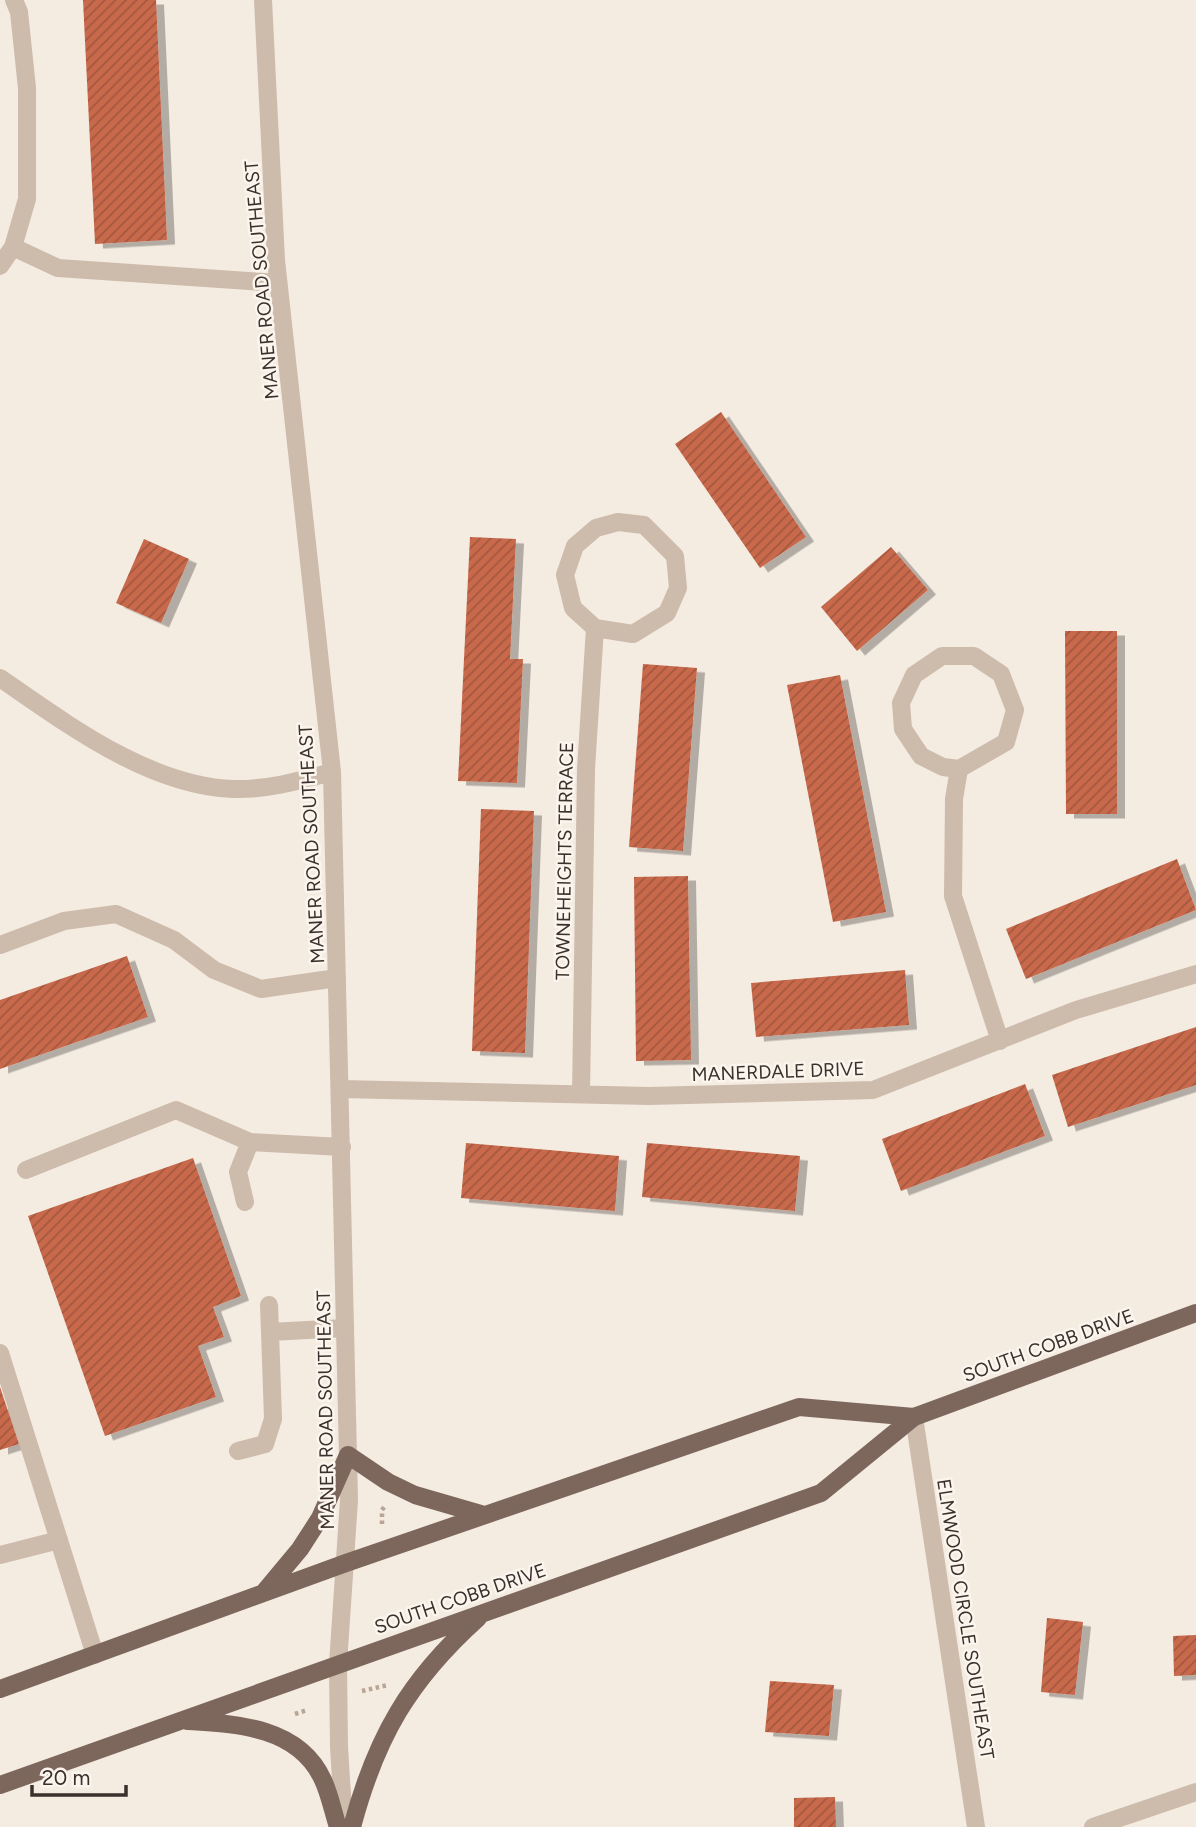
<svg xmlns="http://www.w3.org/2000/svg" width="1196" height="1827" font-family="Figtree,sans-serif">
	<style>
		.building { fill: url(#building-hatch); filter: url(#shadow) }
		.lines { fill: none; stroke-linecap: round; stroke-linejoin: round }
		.path { stroke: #b9a596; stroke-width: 4.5; stroke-dasharray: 3.5 3.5; stroke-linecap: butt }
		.minor { stroke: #cdbbac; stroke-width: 18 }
		.major { stroke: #7d675c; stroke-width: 18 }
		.labels { text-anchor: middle; stroke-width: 5; stroke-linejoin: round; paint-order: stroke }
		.street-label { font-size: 19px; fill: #3b302b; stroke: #fbf5ee }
	</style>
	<defs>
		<pattern id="building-hatch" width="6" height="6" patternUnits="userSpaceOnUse" patternTransform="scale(1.75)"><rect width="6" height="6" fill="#c8694b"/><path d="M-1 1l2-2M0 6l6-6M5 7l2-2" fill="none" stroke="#a4573f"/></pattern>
		<filter id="shadow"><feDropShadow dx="8" dy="4.5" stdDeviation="0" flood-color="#0004"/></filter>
	</defs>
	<rect width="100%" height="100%" fill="#f4ebe1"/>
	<path class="building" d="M83,0H156L167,240L95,244Z
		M721,412L806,537L760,568L675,444Z
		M470,537L516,539L510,659H523L517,783L458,781Z
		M144,539L189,559L161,623L116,603Z
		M891,547L928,590L857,651L821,607Z
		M1065,631H1117V814H1066Z
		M643,664L697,668L683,851L629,847Z
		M840,675L886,912L833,922L787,685Z
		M481,809L534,811L525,1053L472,1051Z
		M1177,859L1196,910L1026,979L1006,929Z
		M688,876L691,1060L636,1061L634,877Z
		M127,956L148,1017L0,1069V1000Z
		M905,970L909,1025L756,1037L751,983Z
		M1196,1027V1085L1068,1127L1052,1075Z
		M1025,1084L1045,1136L901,1191L882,1139Z
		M466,1143L619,1156L615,1211L461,1198Z
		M647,1143L800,1156L795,1211L642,1197Z
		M193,1158L241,1296L213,1307L224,1337L198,1346L216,1397L105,1436L28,1216Z
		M0,1387L19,1444L0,1450Z
		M1047,1618L1083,1622L1075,1695L1041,1692Z
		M1196,1635V1675L1174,1676L1173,1636Z
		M770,1681L834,1685L829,1736L765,1732Z
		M835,1797L836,1827H794V1798Z"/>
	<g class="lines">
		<path class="path" d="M382,1524V1510L385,1506
			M362,1691L388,1685
			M295,1714L307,1710"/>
		<path class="minor" d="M14,0L19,12L27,88V199L13,247L58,268L278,283
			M263,0L276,260L332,772L349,1500L338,1664L339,1747L344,1827
			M0,266L13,247
			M0,678C67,724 149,786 233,789C267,790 299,781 332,772
			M959,769L943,767L921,756L903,729L901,703L914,675L942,656H974L1001,674L1015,710L1006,742L959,769L954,799L953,896L1000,1041
			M0,945L64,921L116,914L174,940L214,970L261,989L337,978
			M340,1089L649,1096L873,1090L1076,1010L1196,974
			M581,1094L586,769L595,628L573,608L565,575L575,546L596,528L618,522L644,525L675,556L678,588L667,613L633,634L595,628
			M250,1142L342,1147
			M26,1170L176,1110L250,1142L238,1172L245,1202
			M269,1305L270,1332
			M0,1353L95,1655
			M914,1417L976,1827
			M238,1451L265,1444L273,1419L270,1332L345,1328
			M0,1555L59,1540
			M1093,1827L1196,1792"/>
		<path class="major" d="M265,1591L300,1549L320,1518L348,1455L388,1482L415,1495L484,1515
			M0,1689L346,1563L799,1407L914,1417
			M187,1721C238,1724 299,1727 323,1780C330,1795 333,1812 338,1827
			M0,1785L821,1493L914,1417L1196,1313
			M352,1827C376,1737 409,1680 478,1618"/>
	</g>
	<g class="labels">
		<g class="street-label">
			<text transform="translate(261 280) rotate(-95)" y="7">MANER ROAD SOUTHEAST</text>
			<text transform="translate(311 844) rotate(-93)" y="7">MANER ROAD SOUTHEAST</text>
			<text transform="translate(564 861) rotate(-89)" y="7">TOWNEHEIGHTS TERRACE</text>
			<text transform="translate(778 1071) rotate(-2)" y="7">MANERDALE DRIVE</text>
			<text transform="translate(1048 1345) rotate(-20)" y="7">SOUTH COBB DRIVE</text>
			<text transform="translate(325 1410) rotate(-91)" y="7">MANER ROAD SOUTHEAST</text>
			<text transform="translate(460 1598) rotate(-19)" y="7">SOUTH COBB DRIVE</text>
			<text transform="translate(966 1619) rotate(81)" y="7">ELMWOOD CIRCLE SOUTHEAST</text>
		</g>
	</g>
	<path d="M32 1785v10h94v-10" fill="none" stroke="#3b302b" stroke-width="3.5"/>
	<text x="42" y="1785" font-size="21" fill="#3b302b" stroke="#fbf5ee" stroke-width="5" paint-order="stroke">20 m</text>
</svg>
